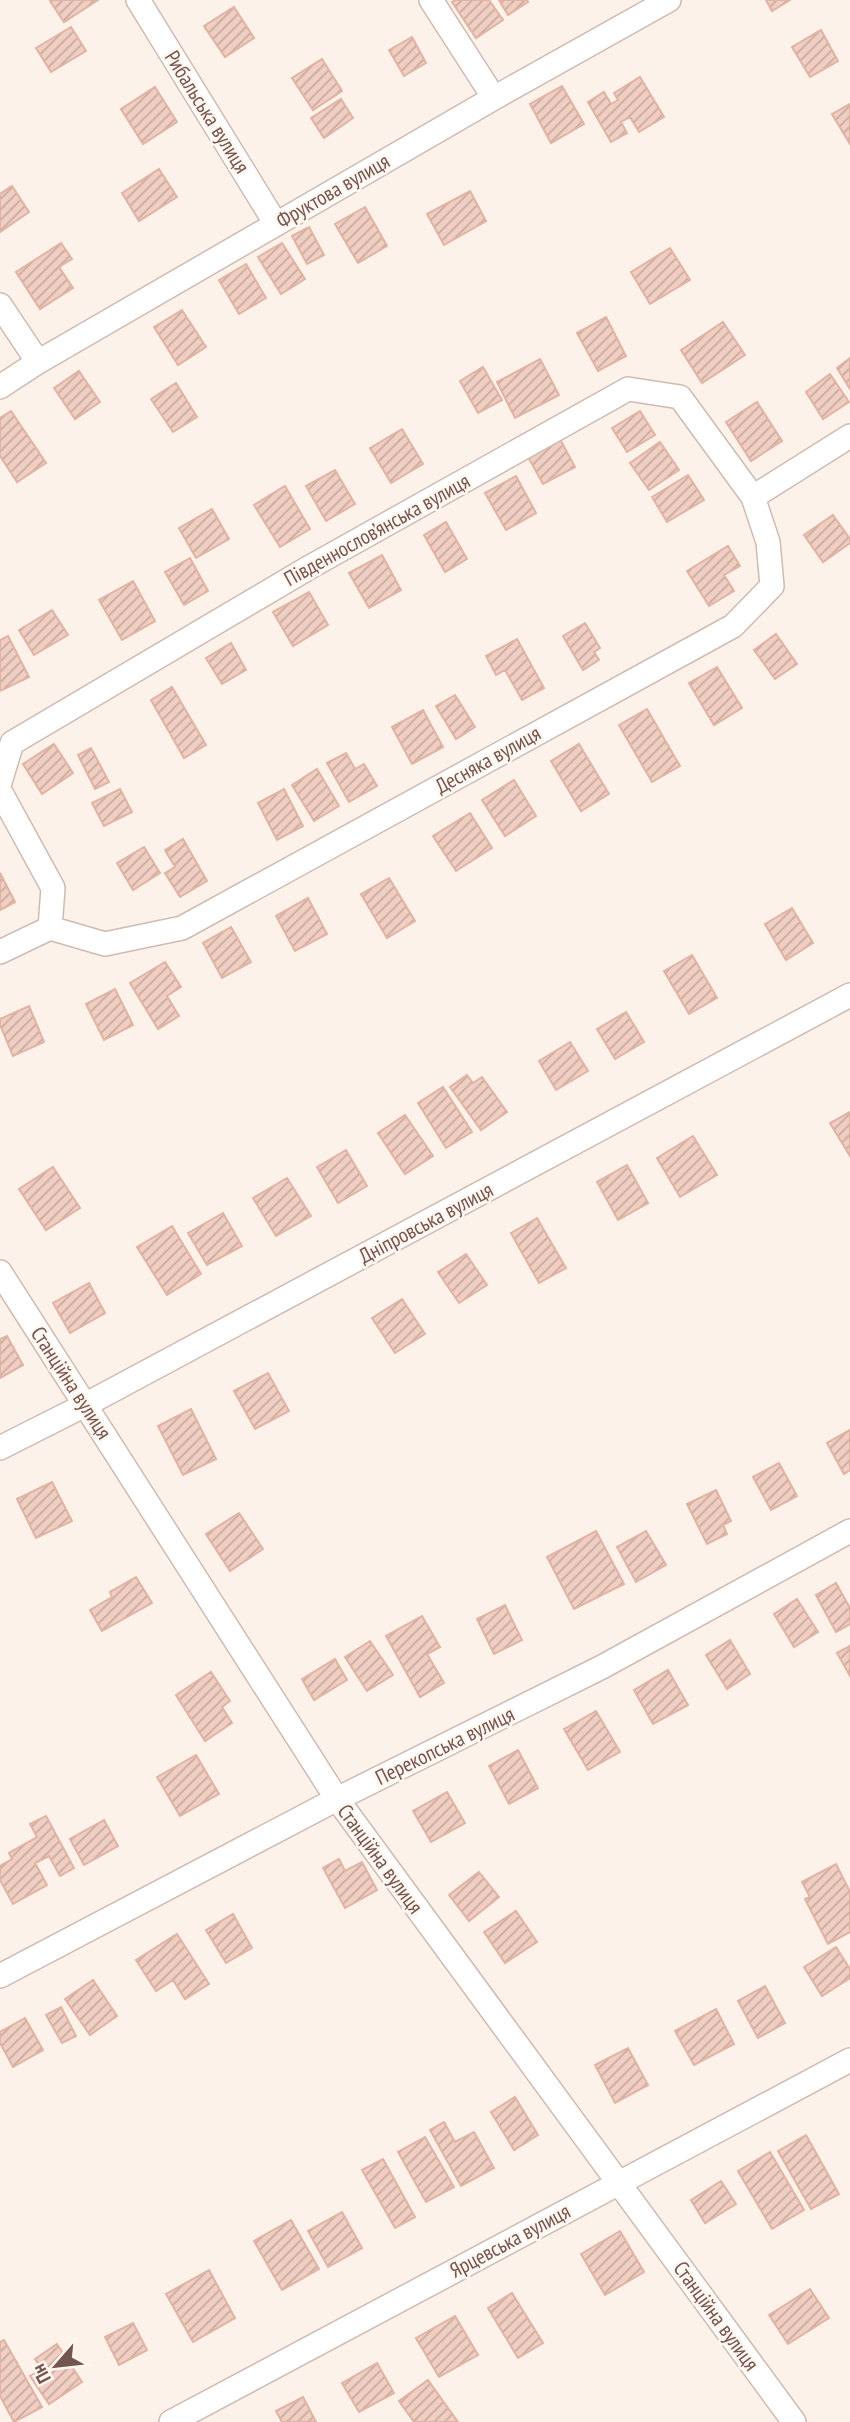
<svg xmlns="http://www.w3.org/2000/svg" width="850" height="2422" font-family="'PT Sans Narrow',sans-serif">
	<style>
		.building { fill: url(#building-hatch); stroke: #e2b2a3; stroke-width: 2 }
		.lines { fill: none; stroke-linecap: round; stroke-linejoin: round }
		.minor-casing { stroke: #cfbbb2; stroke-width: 26 }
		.minor { stroke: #fff; stroke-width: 23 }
		.labels { text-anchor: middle; stroke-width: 5; stroke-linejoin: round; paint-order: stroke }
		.street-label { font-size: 21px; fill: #75564e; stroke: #fef6f0 }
	</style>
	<defs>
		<pattern id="building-hatch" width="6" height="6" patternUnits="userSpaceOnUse" patternTransform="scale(1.75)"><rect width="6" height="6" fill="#f0cec2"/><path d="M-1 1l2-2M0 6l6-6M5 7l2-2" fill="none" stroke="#c7aaa0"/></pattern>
	</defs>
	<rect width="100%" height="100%" fill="#fcf2e9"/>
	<path class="building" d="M51,0H98L64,22L50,1Z
		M456,0H489L503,20L476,38L452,2Z
		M499,0H527L528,2L508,15Z
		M766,0H790L772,11Z
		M234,7L254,38L225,57L204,26Z
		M71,27L86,51L51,72L36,48Z
		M821,30L838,61L810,77L792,47Z
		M412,37L426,63L404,76L389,50Z
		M322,59L342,91L313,110L292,78Z
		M640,77L664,117L639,132L630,117L621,122L627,133L611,142L588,102L604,92L611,104L618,100L614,93Z
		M562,86L584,124L551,143L530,104Z
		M155,87L177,122L143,144L121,109Z
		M341,99L353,118L324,138L311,118Z
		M850,104V144L832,114Z
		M159,169L177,197L139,221L122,193Z
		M12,186L29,212L0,232V194Z
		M470,191L486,221L444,245L427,214Z
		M365,207L387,246L358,263L335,224Z
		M309,227L324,255L307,264L292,236Z
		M61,243L72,259L59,267L73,288L40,309L16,272Z
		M282,243L305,279L281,294L258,257Z
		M670,248L690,280L650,304L631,272Z
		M246,264L266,298L239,314L219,280Z
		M182,310L206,347L178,365L154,327Z
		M606,317L626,356L598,371L577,333Z
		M723,322L745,355L702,383L681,350Z
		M850,358V389L837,368Z
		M540,359L559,395L515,418L497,382Z
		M483,367L502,400L478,413L460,381Z
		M79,371L100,402L75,419L54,388Z
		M830,374L849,402L823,419L806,392Z
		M176,383L197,417L173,432L151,399Z
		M757,402L782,441L751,461L726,422Z
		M11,411L46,463L17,482L0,456V418Z
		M640,411L655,435L627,452L612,428Z
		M402,429L423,464L391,483L370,448Z
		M560,439L575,467L543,484L528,457Z
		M660,442L679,470L649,490L630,463Z
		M335,470L355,504L326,521L306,486Z
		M688,475L704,500L667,522L652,497Z
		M516,476L536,513L506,530L485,493Z
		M285,486L310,529L280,547L254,505Z
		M212,509L229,539L196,558L179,528Z
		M833,515L850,539V543L823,562L804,535Z
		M446,522L467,559L445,572L424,535Z
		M728,546L740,566L724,575L734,591L709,606L687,571Z
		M382,555L401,590L369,608L349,573Z
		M190,558L208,591L184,605L165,572Z
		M133,581L155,621L122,640L99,600Z
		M309,592L328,625L293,646L273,612Z
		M52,610L68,635L34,655L19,630Z
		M585,623L600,648L594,652L599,660L583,670L563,636Z
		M776,634L797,664L775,679L754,650Z
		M8,636L29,677L0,691V640Z
		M517,639L544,688L522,700L505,670L496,675L486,656Z
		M231,643L246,670L222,684L206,658Z
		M717,667L742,708L714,725L689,683Z
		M172,687L206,745L184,758L151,700Z
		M455,695L475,727L456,739L436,706Z
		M647,709L680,766L652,782L619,725Z
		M423,710L443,747L412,764L392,727Z
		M54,744L73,773L42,794L23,764Z
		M579,744L609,794L581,811L551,761Z
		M91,748L109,782L95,789L78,755Z
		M346,753L355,769L364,764L377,786L349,802L327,763Z
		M317,769L339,806L314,821L292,785Z
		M514,780L536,816L505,836L482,800Z
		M120,789L132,812L104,826L92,803Z
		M284,789L303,826L277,840L258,803Z
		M470,813L492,848L456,871L433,836Z
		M183,839L207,881L180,897L165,873L175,867L165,850Z
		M144,847L160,873L133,890L117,863Z
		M0,873L15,902L0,910Z
		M389,878L415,921L387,938L361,894Z
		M308,898L327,934L295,951L276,916Z
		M792,908L813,943L786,960L765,924Z
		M231,927L251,962L222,978L203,943Z
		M692,955L717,998L689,1014L664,971Z
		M165,962L181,987L167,996L179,1016L158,1029L130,983Z
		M115,989L133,1025L104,1040L86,1004Z
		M29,1006L44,1042L13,1056L0,1025V1019Z
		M626,1012L644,1042L615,1059L597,1029Z
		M570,1042L588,1071L556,1090L539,1061Z
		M467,1075L473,1083L482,1077L507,1112L481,1130L450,1087Z
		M443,1087L472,1132L446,1148L418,1103Z
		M850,1112V1156L830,1123Z
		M405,1115L433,1156L405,1174L378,1133Z
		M693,1136L717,1175L680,1197L657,1158Z
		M346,1150L367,1186L338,1203L317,1167Z
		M627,1165L648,1203L618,1220L597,1182Z
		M53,1167L80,1208L46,1230L19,1189Z
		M287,1178L311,1216L276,1236L253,1198Z
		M223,1213L242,1246L207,1265L188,1233Z
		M537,1218L566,1268L539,1283L511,1233Z
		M172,1226L201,1274L167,1295L137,1247Z
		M466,1254L487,1285L459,1303L438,1272Z
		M89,1283L105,1313L70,1333L53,1303Z
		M402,1299L425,1334L395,1353L372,1318Z
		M7,1336L23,1365L0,1378V1339Z
		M268,1373L289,1411L255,1429L234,1391Z
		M191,1409L216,1459L183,1475L158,1426Z
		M850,1430V1470L844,1474L827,1443Z
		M779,1463L797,1496L771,1510L753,1477Z
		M52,1482L72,1521L36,1538L17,1499Z
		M716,1490L731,1521L723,1525L727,1534L707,1544L687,1504Z
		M239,1513L263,1549L230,1571L206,1534Z
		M596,1531L624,1584L574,1609L547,1557Z
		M646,1531L666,1565L636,1582L617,1547Z
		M136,1577L152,1603L102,1631L90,1610L112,1597L110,1592Z
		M836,1583L850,1608V1624L836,1632L816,1595Z
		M797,1599L818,1632L794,1647L774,1614Z
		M505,1605L522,1640L494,1654L477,1619Z
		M422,1616L440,1647L427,1654L444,1683L420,1697L386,1636Z
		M730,1640L750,1674L727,1689L706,1655Z
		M370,1641L393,1675L367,1691L345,1657Z
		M850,1646V1676L837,1653Z
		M335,1659L347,1680L314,1700L302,1679Z
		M668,1670L688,1705L653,1724L634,1690Z
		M211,1672L230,1701L222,1707L232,1723L205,1741L176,1695Z
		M596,1711L620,1752L588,1770L564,1729Z
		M518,1750L538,1788L509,1804L489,1766Z
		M196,1755L219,1794L180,1816L157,1777Z
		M447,1792L465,1823L431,1842L413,1811Z
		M46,1816L74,1868L60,1876L49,1856L35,1863L47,1885L13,1904L0,1880V1866L12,1859L9,1853L37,1837L30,1824Z
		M104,1820L118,1846L84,1865L70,1839Z
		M339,1859L345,1871L362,1862L377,1890L345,1908L323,1868Z
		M836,1864L850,1892V1932L828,1944L805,1899L810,1897L802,1882Z
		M479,1872L499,1897L469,1921L449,1895Z
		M516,1911L537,1942L505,1963L484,1932Z
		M233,1914L252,1948L226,1963L206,1930Z
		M177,1934L209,1984L185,1999L173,1980L156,1991L136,1960Z
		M836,1947L850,1969V1978L822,1996L804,1967Z
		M93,1980L117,2016L90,2035L65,1999Z
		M765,1986L785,2023L758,2038L738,2001Z
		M61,2007L76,2036L62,2043L46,2015Z
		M716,2009L734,2044L694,2065L675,2031Z
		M25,2018L43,2050L13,2067L0,2043V2032Z
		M628,2048L648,2085L615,2103L595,2065Z
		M515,2097L538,2135L514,2150L491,2112Z
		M444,2122L455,2142L474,2132L494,2168L461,2186L430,2130Z
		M806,2135L839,2194L811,2209L778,2151Z
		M425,2137L454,2187L426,2202L398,2152Z
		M770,2152L804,2210L772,2229L738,2171Z
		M383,2159L415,2217L395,2228L362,2170Z
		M721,2181L736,2204L705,2223L691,2200Z
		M342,2212L362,2248L328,2267L308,2231Z
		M291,2220L319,2269L282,2290L254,2241Z
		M620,2231L644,2272L605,2295L581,2254Z
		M209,2270L235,2318L193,2342L166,2294Z
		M810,2289L829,2318L788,2344L769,2315Z
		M512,2293L543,2343L518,2358L488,2308Z
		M455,2316L478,2355L439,2377L416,2338Z
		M133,2323L147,2350L119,2365L105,2337Z
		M4,2340L42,2407L14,2422L0,2396V2342Z
		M57,2344L82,2382L49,2404L30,2376L42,2369L35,2359Z
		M377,2363L394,2393L359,2412L342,2383Z
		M428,2380L458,2422H414L399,2401Z
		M303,2397L316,2422H282L276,2411Z"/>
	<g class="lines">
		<defs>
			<path id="minor" d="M138,0L276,224
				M431,0L494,98
				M0,305L38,362
				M0,387L38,362L494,98L669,0
				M0,782L12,743L310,567L628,389L680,397L753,497
				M0,791L53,888L50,928
				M0,952L50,928L105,944L182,928L733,626L772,586L768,542L753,497L850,436
				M0,1272L337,1799L794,2422
				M0,1448L85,1405L850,995
				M0,1976L337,1799L602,1667L850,1531
				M171,2422L850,2060"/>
		</defs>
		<use href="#minor" class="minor-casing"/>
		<use href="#minor" class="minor"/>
	</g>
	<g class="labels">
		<g class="street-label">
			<text transform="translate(207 112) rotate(58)" y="7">Рибальська вулиця</text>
			<text transform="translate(333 191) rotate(-30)" y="7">Фруктова вулиця</text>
			<text transform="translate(377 530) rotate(-29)" y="7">Південнослов’янська вулиця</text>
			<text transform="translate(488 760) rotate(-29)" y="7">Десняка вулиця</text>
			<text transform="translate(426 1223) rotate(-28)" y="7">Дніпровська вулиця</text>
			<text transform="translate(71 1383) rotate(57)" y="7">Станційна вулиця</text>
			<text transform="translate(445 1746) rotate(-26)" y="7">Перекопська вулиця</text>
			<text transform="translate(380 1859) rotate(54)" y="7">Станційна вулиця</text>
			<text transform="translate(510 2241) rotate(-28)" y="7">Ярцевська вулиця</text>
			<text transform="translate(716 2316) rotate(54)" y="7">Станційна вулиця</text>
		</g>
	</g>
	<g transform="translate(56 2366) rotate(242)" stroke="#fef6f0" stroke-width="5" paint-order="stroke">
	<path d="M0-5L12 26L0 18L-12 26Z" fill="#75564e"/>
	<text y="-10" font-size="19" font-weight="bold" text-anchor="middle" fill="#75564e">Пн</text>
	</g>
</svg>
